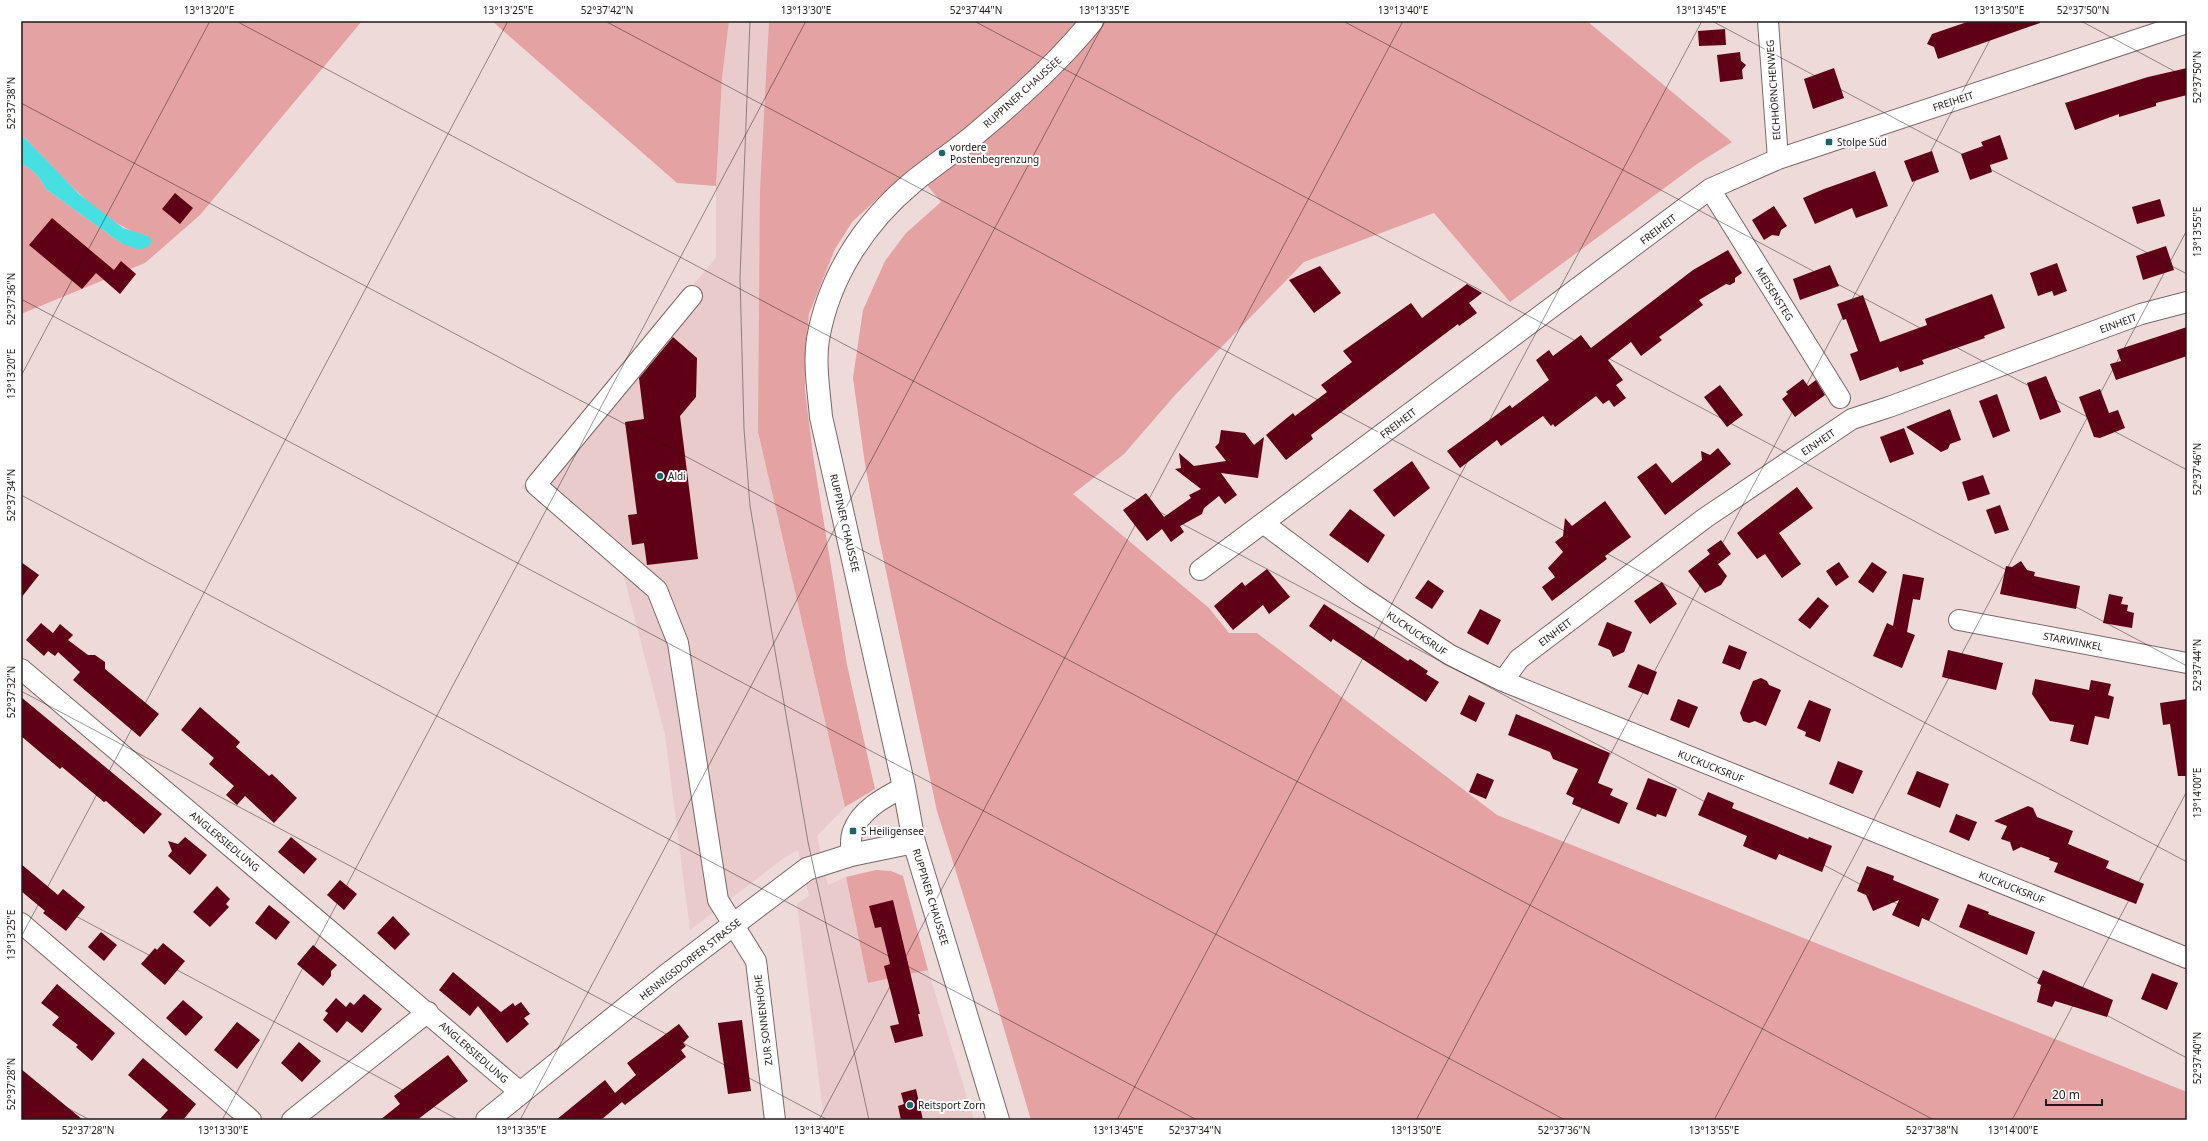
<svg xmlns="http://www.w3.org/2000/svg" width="2208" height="1141" font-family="'Noto Sans',sans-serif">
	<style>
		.built { fill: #e8cbca }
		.green { fill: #e4a2a3 }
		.water { fill: #46dfe2 }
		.building { fill: #600016 }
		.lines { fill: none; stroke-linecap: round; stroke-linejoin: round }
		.minor-casing { stroke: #7a6868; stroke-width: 22 }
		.major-casing { stroke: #7a6868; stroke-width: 24 }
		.minor { stroke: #fff; stroke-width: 20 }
		.major { stroke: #fff; stroke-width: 22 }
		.tram { stroke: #8e7f7f; stroke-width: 1 }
		.ticks { fill: none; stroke: #201919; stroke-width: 1; stroke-opacity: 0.45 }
		.poi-dot { fill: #196769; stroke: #fff; stroke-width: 1.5 }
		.labels { text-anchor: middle; stroke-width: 4; stroke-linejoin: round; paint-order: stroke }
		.street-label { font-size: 10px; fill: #201919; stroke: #fff }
		.poi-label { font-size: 10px; fill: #201919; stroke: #fff; text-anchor: start }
		.neatline { fill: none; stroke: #201919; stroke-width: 1.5 }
		.ticks-label { font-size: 10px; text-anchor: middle; fill: #201919 }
	</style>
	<rect width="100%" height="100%" fill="#efdada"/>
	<path class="built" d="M729,21H769L758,432L845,807L817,836L828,885L846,877L868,983L928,970L974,1120H824L797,904L809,896L798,850L785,857L690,930L665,735L623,573L521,487L716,258V186L722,78Z"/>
	<path class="green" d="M21,21H362L200,215L145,263L21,314V164C34,169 40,178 46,189L121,243L148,236C104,228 53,166 21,134Z
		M492,21H729L722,78L716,186L677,183Z
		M769,21H1587L1732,142L1697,164L1510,302L1434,213L1304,262L1176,394L1124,454L1073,494L1209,608L1229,633H1257L1497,815L2187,1092V1120H1031L987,971L937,811L879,538L865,464L853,378L863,310L885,261L906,233L941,202L912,167L852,222L835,249L809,314L805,359V390L813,455L847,665L875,789L845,807L758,432L760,191Z
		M876,870L891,871L903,876L928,970L868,983L846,877Z"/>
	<path class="water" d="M21,134L79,194L123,228L148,236L152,241L147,248L137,249L121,243L46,189C40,178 34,169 21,164Z"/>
	<path class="building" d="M1970,21H2040V23L1938,59L1934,47L1927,44L1932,34Z
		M1725,29L1726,45L1699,46L1698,31Z
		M1740,52L1741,61L1746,65L1742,70L1743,79L1720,82L1717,55Z
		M1834,68L1844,98L1813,109L1804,79Z
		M2187,68V95L2156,103V106L2119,117V114L2075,130L2065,103L2148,77Z
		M2000,135L2008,159L1990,165L1992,172L1970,180L1961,154L1983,146L1981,142Z
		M1932,151L1939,172L1912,182L1904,161Z
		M1875,171L1888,206L1856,218L1852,208L1815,224L1803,198L1824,189Z
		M175,193L193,208L180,224L162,209Z
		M2160,199L2165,216L2137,224L2132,207Z
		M1774,206L1787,226L1781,230L1779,236L1772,235L1764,240L1752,220Z
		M52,218L114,270L121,261L136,274L120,294L96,273L82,289L29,245Z
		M2166,246L2174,270L2143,280L2136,256Z
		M1728,250L1742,273L1735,278V282L1730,285L1726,284L1699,300L1703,305L1659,337L1662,340L1641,356L1631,342L1608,360L1623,380L1616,385L1626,398L1614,407L1609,400L1603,404L1596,396L1555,427L1553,424L1551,426L1543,416L1501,446L1497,440L1460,468L1457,464L1447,451L1510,405L1512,408L1549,380L1536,360L1549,350L1553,356L1581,335L1591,348L1693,270Z
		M2057,263L2067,291L2054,296L2052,291L2038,296L2030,273Z
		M1830,265L1839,286L1800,300L1793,279Z
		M1320,266L1341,293L1314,313L1289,280Z
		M1467,284L1482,293L1469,303L1477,313L1459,326L1458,324L1311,435L1313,439L1286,460L1266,435L1293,413L1295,416L1327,392L1321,385L1352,362L1343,351L1411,303L1422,318Z
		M1992,294L2005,328L1984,336L1985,338L1922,360L1924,364L1900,372L1898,367L1860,381L1850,354L1858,351L1846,319L1843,320L1837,304L1863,295L1880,342L1927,325L1925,319Z
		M2187,327V356L2116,380L2110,364L2121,361L2117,350Z
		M673,337L697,358L696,397L680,416L698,559L647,565L644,543L632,545L628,515L637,514L625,422L644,419L639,378Z
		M2046,376L2061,412L2040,420L2027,383Z
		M1803,379L1808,386L1816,380L1825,395L1795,417L1782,399L1788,394L1786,392Z
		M1720,385L1743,415L1727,427L1704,397Z
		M2100,389L2109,413L2118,410L2125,428L2100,438L2094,437L2079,397Z
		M1997,394L2010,431L1993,438L1979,401Z
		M1950,409L1961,440L1950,444L1948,449L1941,452L1906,427Z
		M1904,428L1914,454L1890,463L1880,437Z
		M1221,430L1245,433L1254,445L1264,437L1258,478L1221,473L1237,495L1225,504L1219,496L1204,508L1202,514L1180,526L1184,532L1171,542L1162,529L1147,541L1123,510L1146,493L1164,517L1191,498L1189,495L1201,489L1175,469L1181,468L1179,453L1194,466L1226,461L1215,447L1219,443Z
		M1718,448L1731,464L1665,515L1637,477L1656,463L1672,483L1702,460L1701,451L1710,455Z
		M1412,461L1430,488L1394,517L1373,490Z
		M1983,475L1990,494L1968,501L1962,482Z
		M1797,487L1813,508L1779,533L1801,564L1782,578L1765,554L1757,559L1737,533Z
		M1605,501L1631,537L1605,556L1607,559L1552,601L1542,587L1555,577L1548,568L1563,552L1555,542L1563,536L1565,518L1572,526Z
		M2000,505L2009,530L1995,534L1986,510Z
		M1350,509L1385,535L1368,563L1329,535Z
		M1721,540L1731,554L1718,564L1727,576L1721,585L1705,593L1688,571L1710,554L1707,550Z
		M2021,561L2027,570L2035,572L2034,576L2080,586L2076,609L2000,594L2006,566L2012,567Z
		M21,562L39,575L21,598Z
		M1839,562L1849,577L1836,586L1826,571Z
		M1872,562L1887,572L1873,593L1858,582Z
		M1267,569L1290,597L1269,614L1263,605L1233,630L1214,606L1242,582L1245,586Z
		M1903,574L1924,578L1920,600L1913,599L1907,632L1915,635L1902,668L1873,656L1887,623L1893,626Z
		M1428,580L1444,591L1432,609L1415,598Z
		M1662,582L1677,604L1650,624L1634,601Z
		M2109,594L2123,597L2121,604L2128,605L2127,611L2134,613L2132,628L2103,623Z
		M1818,597L1829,606L1810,629L1798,620Z
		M1324,604L1408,661L1410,659L1428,671L1426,674L1439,682L1426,702L1333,639L1331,642L1309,626Z
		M1480,609L1501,620L1488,645L1467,633Z
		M1607,622L1632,632L1624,652L1613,657L1610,650L1598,645Z
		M41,623L53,633L60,624L73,635L68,640L88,655H95L105,662V669L159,714L140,737L73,680L80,672L58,652L55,656L48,651L44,656L26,640Z
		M1729,645L1747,652L1740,670L1722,663Z
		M1948,650L2003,663L1996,690L1942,677Z
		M1638,664L1657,672L1648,695L1628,687Z
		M1761,678L1767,681L1769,685L1781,690L1766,726L1755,721L1749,723L1743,721L1740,713L1753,681Z
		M2035,679L2089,690L2091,680L2111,684L2108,695L2114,697L2109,719L2095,716L2088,745L2070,741L2074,725L2050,721L2032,694Z
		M1469,695L1485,703L1476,722L1460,714Z
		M21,697L162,814L144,834L106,801L104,802L62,767L60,769L21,736Z
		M1678,699L1698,707L1689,728L1670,720Z
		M2187,699V776H2178L2170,724L2163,725L2160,703Z
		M1809,700L1831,709L1820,742L1805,736L1806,732L1797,728Z
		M200,707L240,742L236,747L269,776L272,774L297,798L274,823L245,796L237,805L226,795L234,786L209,764L214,758L181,730Z
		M1516,714L1610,753L1598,783L1613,789L1610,795L1628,803L1619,824L1572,804L1574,798L1566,794L1578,769L1553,759L1550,752L1508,735Z
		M1838,761L1863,771L1853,794L1829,784Z
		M1917,771L1949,784L1940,808L1907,794Z
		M1477,773L1494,780L1486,799L1469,792Z
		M1648,778L1677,789L1666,817L1657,814L1656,817L1636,809Z
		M1708,792L1734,803L1732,808L1808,839L1809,837L1832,846L1822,872L1779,854L1776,860L1743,846L1747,836L1698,815Z
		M2028,806L2033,808L2037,817L2073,831L2068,844L2109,861L2106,868L2144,884L2136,904L2054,872L2058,863L2049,860L2050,858L2021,847L2013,851L2010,842L2001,839L2007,826L1994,821Z
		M1956,814L1977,822L1969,841L1949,832Z
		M185,837L207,855L190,875L168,856L172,851L168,841L178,844Z
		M291,837L317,859L304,874L278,852Z
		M21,864L58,895L63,889L85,907L66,931L43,913L45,911L21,891Z
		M1867,866L1894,876L1893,880L1939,899L1929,921L1922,918L1919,927L1892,915L1899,900L1873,911L1866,895L1857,891Z
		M340,880L357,894L344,910L327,895Z
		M217,886L230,899L226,904L229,907L210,927L193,912Z
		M893,900L920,1014H918L923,1036L895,1043L890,1026L899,1024L884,966L890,964L881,927L875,928L869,906Z
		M1968,904L1989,912L1988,914L2035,932L2027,955L1959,927Z
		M269,905L290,922L276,940L255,923Z
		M393,916L410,934L395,950L377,933Z
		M101,932L117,945L104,961L88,947Z
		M163,943L185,961L165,985L141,964L155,948L157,950Z
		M313,945L337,965L331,971V976L323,986L297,964Z
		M2043,970L2113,1000L2107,1017L2055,1001L2052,1007L2037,1002L2041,985L2037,983Z
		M453,972L501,1012L513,1003L515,1006L521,1002L530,1014L524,1018L529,1024L507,1043L478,1006L470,1016L439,990Z
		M2152,973L2178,983L2167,1010L2141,999Z
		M57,984L115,1033L92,1061L76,1047L78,1045L52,1025L59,1017L41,1003Z
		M364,994L382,1009L362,1033L347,1021L337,1033L323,1020L328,1013L325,1011L336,998L346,1007L350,1002L354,1005Z
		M183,1000L203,1017L186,1036L166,1018Z
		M742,1020L751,1091L728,1094L718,1023Z
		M237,1022L260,1040L237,1069L214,1050Z
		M679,1024L689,1037L683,1043L686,1046L681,1050L686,1057L625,1105L622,1102L601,1120H556L605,1080L615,1093L636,1075L627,1063Z
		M299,1042L321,1061L302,1082L281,1063Z
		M448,1055L468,1081L417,1120H380L400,1104L394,1096Z
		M143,1058L196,1104L183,1120H159L168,1110L128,1075Z
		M21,1069L49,1092L83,1120H21Z
		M916,1089L923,1120H901L898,1106L904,1104L901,1093Z"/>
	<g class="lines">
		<defs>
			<path id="minor" d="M1768,21L1778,159
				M1710,189L1840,398
				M692,296L536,485L657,590L678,643L718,900L756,961L775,1120
				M1263,523L1358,594L1450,655L1503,681L2187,958
				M1200,570L1710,189L1778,159L2187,23
				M1959,620L2187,663
				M21,669L520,1092
				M1503,681L1519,659L1705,518L1852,419L1889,407L2141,314L2187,302
				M851,855C851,848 850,837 853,831C861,809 885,797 904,787
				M21,923L251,1120
				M292,1120L428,1012"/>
			<path id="major" d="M487,1120L667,975L807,869L851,855L914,842
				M998,1120L914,842L904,787L821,417C819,392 814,364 818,339C829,276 865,222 913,182C934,165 957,150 978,132C1019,98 1058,63 1092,21"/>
		</defs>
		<use href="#minor" class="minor-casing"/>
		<use href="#major" class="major-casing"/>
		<use href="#minor" class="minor"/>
		<use href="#major" class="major"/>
		<path class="tram" d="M750,21L740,277L744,429L750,506L808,842L869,1120"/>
	</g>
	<path class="ticks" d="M236,21L2187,1058M605,21L2187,862M974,21L2187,666M1343,21L2187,470M1712,21L2187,274M2081,21L2187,78M21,103L1934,1120M21,299L1565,1120M21,376L210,21M21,495L1197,1120M21,691L828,1120M21,887L459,1120M21,937L508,21M21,1083L90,1120M222,1120L806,21M520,1120L1105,21M819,1120L1403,21M1117,1120L1702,21M1416,1120L2000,21M1714,1120L2187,230M2012,1120L2187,791"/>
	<g class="poi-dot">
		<rect x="1825" y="138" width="8" height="8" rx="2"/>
		<circle cx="942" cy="153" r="4"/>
		<circle cx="660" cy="476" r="4"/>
		<rect x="849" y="827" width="8" height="8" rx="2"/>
		<circle cx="910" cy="1105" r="4"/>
	</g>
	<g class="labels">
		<g class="street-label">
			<text transform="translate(1773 90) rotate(-94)" y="4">EICHHÖRNCHENWEG</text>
			<text transform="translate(1022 92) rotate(-42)" y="4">RUPPINER CHAUSSEE</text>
			<text transform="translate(1953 101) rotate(-18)" y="4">FREIHEIT</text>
			<text transform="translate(1658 229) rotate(-37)" y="4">FREIHEIT</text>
			<text transform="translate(1775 294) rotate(58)" y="4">MEISENSTEG</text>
			<text transform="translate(2118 323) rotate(-20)" y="4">EINHEIT</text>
			<text transform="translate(1398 423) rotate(-37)" y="4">FREIHEIT</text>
			<text transform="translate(1818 442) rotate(-34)" y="4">EINHEIT</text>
			<text transform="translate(845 523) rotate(77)" y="4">RUPPINER CHAUSSEE</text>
			<text transform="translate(1555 632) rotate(-37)" y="4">EINHEIT</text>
			<text transform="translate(1417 633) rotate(34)" y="4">KUCKUCKSRUF</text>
			<text transform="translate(2073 641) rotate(11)" y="4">STARWINKEL</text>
			<text transform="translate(1711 766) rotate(22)" y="4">KUCKUCKSRUF</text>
			<text transform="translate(225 841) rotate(40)" y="4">ANGLERSIEDLUNG</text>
			<text transform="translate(2012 887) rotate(22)" y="4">KUCKUCKSRUF</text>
			<text transform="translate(931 897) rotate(73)" y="4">RUPPINER CHAUSSEE</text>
			<text transform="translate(690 959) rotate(-38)" y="4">HENNIGSDORFER STRASSE</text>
			<text transform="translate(763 1020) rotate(-97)" y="4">ZUR SONNENHÖHE</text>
			<text transform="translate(474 1052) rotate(41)" y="4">ANGLERSIEDLUNG</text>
		</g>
		<g class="poi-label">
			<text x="1837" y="146">Stolpe Süd</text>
			<text x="950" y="151">vordere<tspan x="950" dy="12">Postenbegrenzung</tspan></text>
			<text x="668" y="480">Aldi</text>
			<text x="861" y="835">S Heiligensee</text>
			<text x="918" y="1109">Reitsport Zorn</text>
		</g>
	</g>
	<rect width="2208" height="1141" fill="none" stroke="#ffffff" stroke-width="44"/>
	<path d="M2046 1099v6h56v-6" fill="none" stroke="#201919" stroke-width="2"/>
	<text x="2052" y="1099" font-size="12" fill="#201919" stroke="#ffffff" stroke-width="3" paint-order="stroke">20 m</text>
	<rect x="22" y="22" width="2164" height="1097" class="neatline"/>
	<g class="ticks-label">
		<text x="209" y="14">13°13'20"E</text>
		<text x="508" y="14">13°13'25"E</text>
		<text x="607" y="14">52°37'42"N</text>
		<text x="806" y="14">13°13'30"E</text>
		<text x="976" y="14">52°37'44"N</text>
		<text x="1104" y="14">13°13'35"E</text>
		<text x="1403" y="14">13°13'40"E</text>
		<text x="1701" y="14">13°13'45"E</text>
		<text x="1999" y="14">13°13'50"E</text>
		<text x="2083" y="14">52°37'50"N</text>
		<text transform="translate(2197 77) rotate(-90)" y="4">52°37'50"N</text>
		<text transform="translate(11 103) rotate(-90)" y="4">52°37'38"N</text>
		<text transform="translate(2197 232) rotate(-90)" y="4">13°13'55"E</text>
		<text transform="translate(11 299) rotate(-90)" y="4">52°37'36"N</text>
		<text transform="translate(11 374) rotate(-90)" y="4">13°13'20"E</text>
		<text transform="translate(2197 469) rotate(-90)" y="4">52°37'46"N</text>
		<text transform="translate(11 495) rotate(-90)" y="4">52°37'34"N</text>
		<text transform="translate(2197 665) rotate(-90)" y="4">52°37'44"N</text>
		<text transform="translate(11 692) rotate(-90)" y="4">52°37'32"N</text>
		<text transform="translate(2197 793) rotate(-90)" y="4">13°14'00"E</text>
		<text transform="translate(11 935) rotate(-90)" y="4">13°13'25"E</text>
		<text transform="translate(2197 1058) rotate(-90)" y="4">52°37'40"N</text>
		<text transform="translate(11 1084) rotate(-90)" y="4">52°37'28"N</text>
		<text x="88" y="1134">52°37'28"N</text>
		<text x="223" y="1134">13°13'30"E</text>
		<text x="521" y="1134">13°13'35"E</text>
		<text x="819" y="1134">13°13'40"E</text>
		<text x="1118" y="1134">13°13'45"E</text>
		<text x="1195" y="1134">52°37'34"N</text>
		<text x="1416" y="1134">13°13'50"E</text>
		<text x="1564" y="1134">52°37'36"N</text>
		<text x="1714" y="1134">13°13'55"E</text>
		<text x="1932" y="1134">52°37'38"N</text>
		<text x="2013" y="1134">13°14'00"E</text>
	</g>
</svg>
